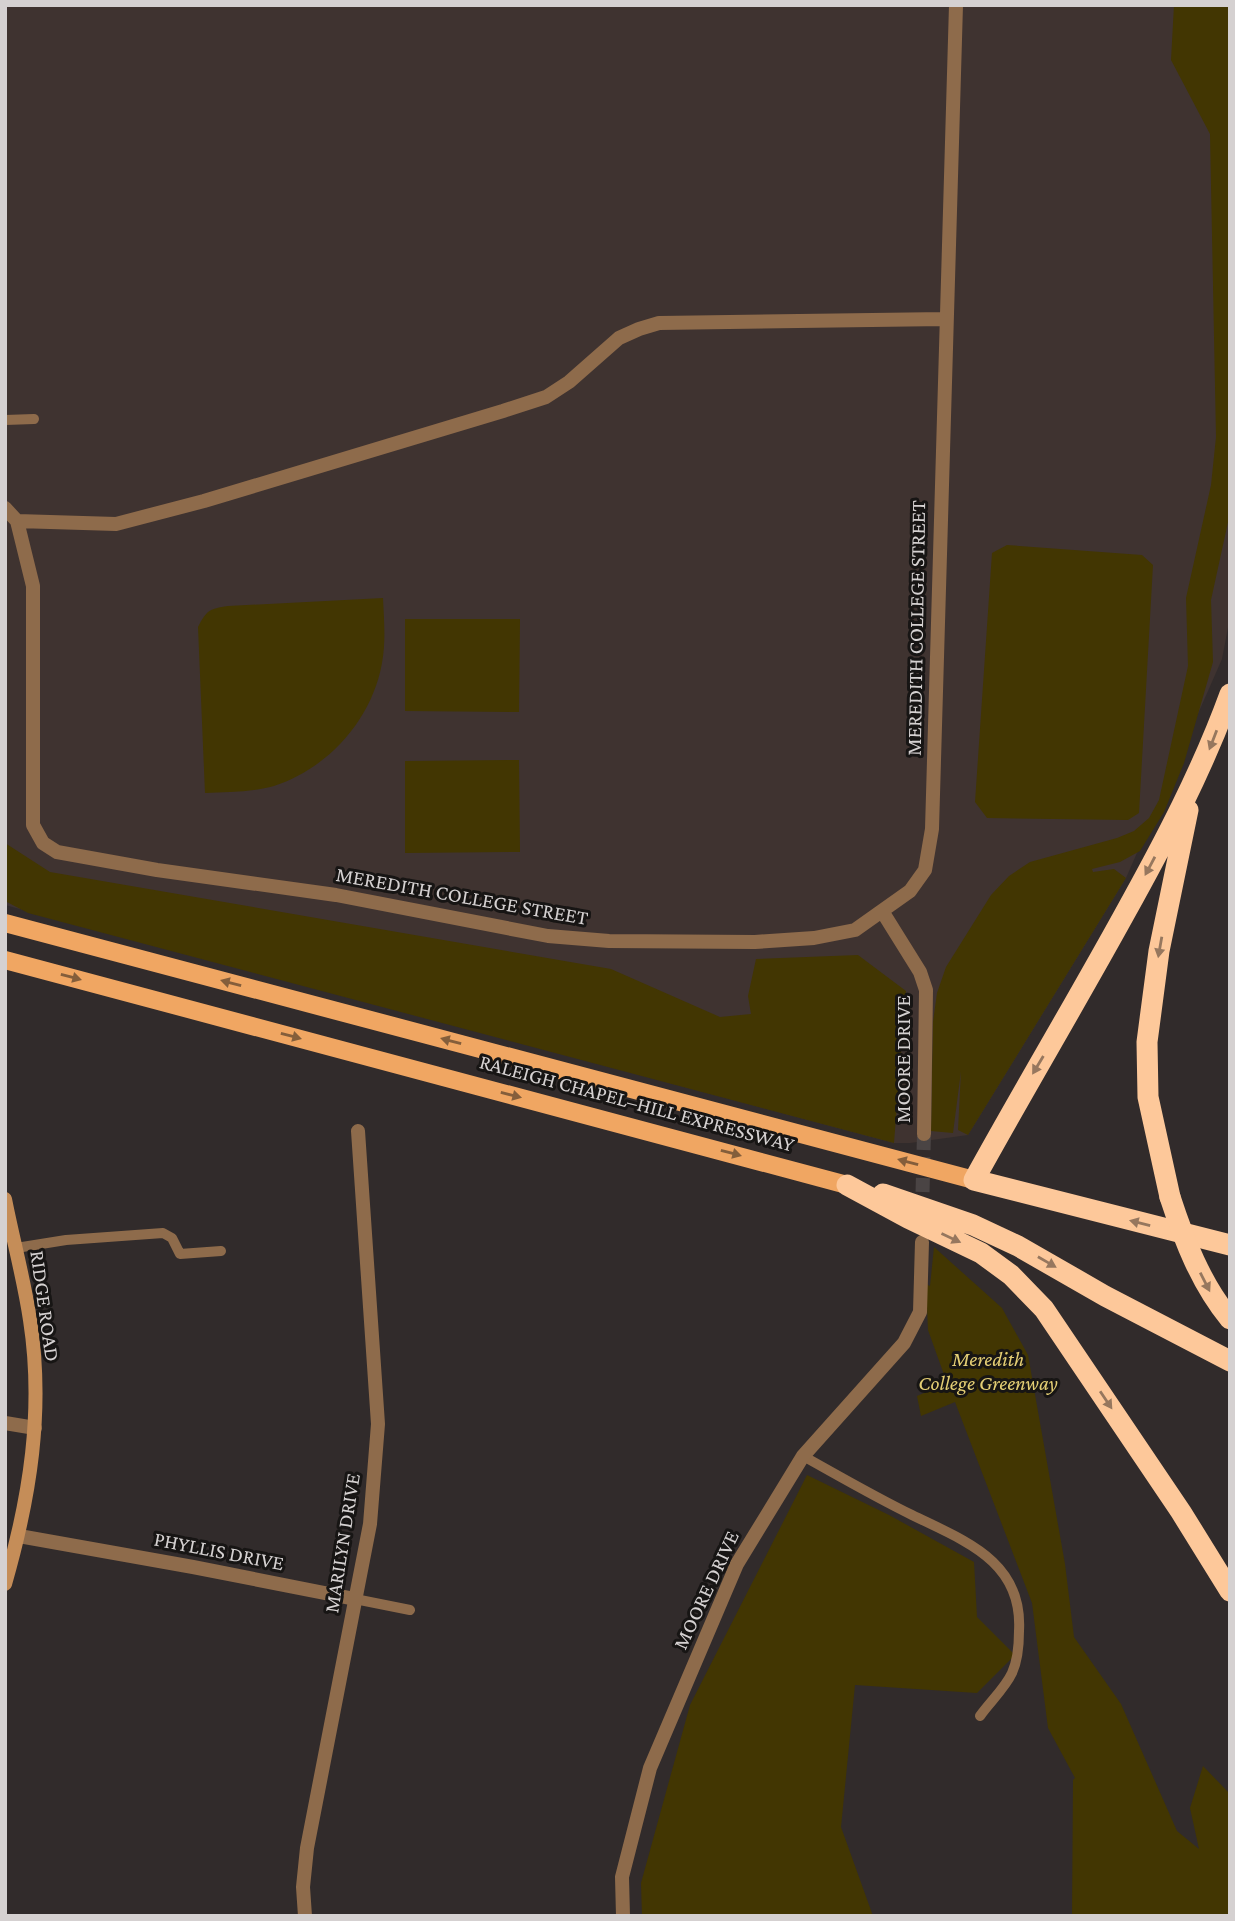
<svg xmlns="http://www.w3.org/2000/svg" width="1235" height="1921" font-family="'Crimson Pro',serif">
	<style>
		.built { fill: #3f3330 }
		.green { fill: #423602 }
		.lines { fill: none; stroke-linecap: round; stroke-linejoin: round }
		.street-tunnel { stroke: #4a4444; stroke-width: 14; stroke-dasharray: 14 7; stroke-linecap: butt }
		.lane { stroke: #8e6b4b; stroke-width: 10 }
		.street { stroke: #8e6b4b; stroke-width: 14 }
		.secondary { stroke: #c58d58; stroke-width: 14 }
		.primary { stroke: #f0a662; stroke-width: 18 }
		.highway { stroke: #fdc89a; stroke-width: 21 }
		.highway-bridge { stroke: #fdc89a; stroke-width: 21 }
		.oneway { fill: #96775e }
		.oneway2 { fill: #845e3b }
		.labels { text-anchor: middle; stroke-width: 6; stroke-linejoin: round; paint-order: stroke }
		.street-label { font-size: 21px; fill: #d5d1d1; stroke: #171514 }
		.park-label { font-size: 21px; font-style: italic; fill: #e4ce74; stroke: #171514 }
	</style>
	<rect width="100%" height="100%" fill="#312b2b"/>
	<path class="built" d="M5,5H1230V617L1222,659L1126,878L968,1135L910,1143H894L5,905Z"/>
	<path class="green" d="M1174,5H1230V513L1211,600L1213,662L1184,763L1164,812L1140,851L1120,862L1092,869L1093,872L1114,869L1126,878L968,1135L958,1130L961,1071L953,1133L931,1131L933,1022L937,993L946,967L991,895L1009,876L1030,862L1117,838L1134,831L1149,818L1159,800L1188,666L1186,598L1211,485L1216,437L1210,134L1171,60Z
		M1007,545L1142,555L1153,565L1139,813L1128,820L987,818L975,802L992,553Z
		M383,598C384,620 386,641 382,663C372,719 329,768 274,786C253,792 227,792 205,793L198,627C207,610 209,609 228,606Z
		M405,619H520L519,712L405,711Z
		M519,760L520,852L405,853V761Z
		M5,843L50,872L611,969L720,1017L751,1014L748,996L756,959L858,955L906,991L894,1143L28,913L5,901Z
		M934,1247L1002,1308L1028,1355L1065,1564L1074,1637L1121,1704L1177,1831L1199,1849L1190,1808L1203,1766L1230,1794V1916H1072L1073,1780L1075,1778L1048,1728L1032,1603L955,1402L921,1416L917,1396L947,1383L928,1330L926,1284L930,1286Z
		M807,1475L889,1515L974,1562L977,1617L1015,1655L977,1693L855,1685L841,1827L873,1916H642L641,1883L690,1705Z"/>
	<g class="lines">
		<path class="street-tunnel" d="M922,1213L924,1134"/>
		<path class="lane" d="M5,420L34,419
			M16,1248L66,1240L163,1233L172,1238L180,1254L221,1251
			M803,1456C839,1476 875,1497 912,1515C965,1541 1023,1561 1019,1631C1019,1644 1018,1660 1012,1673C1005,1688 990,1702 980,1716
			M355,1599L410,1610"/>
		<path class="street" d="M5,508L17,521L33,586V825L43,843L57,852L157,870L336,895L548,936L609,941L755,942L814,938L855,930L910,891L925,870L932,829L956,5
			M17,521L116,524L204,501L503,411L546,397L569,382L619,338L639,329L659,323L945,319
			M882,911L920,972L926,990L924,1134
			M5,1423L35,1428
			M19,1536L193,1567L355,1599
			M305,1916L303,1887L307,1848L370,1524L378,1424L358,1131
			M623,1916L622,1877L650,1768L737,1564L803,1456L904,1343L920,1312L922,1242"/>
		<path class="secondary" d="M5,1199C13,1240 24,1279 30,1320C44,1410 30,1497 5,1584"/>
		<path class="primary" d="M5,923L974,1180
			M5,960L847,1185"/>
		<path class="highway" d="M1230,694C1202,771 1164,843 1124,915C1075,1004 1023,1091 974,1180L1230,1245
			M847,1185L908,1218L981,1253L1011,1275L1044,1309L1181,1512L1230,1591
			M883,1194L973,1225L1018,1246L1105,1296L1230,1361
			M1170,1197L1148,1097L1147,1042L1159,951L1188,810"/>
		<path class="highway-bridge" d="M1170,1197C1184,1240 1201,1284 1230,1319"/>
	</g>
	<defs><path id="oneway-solid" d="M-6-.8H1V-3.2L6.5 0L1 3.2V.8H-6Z" transform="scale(1.75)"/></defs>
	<g class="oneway">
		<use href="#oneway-solid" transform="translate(1213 740) rotate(111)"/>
		<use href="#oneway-solid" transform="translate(1150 866) rotate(118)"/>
		<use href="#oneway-solid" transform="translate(1160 947) rotate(100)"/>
		<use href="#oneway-solid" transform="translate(1038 1065) rotate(121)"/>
		<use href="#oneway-solid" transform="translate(1140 1223) rotate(-166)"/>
		<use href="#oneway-solid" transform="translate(951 1238) rotate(25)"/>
		<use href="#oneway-solid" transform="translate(1047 1262) rotate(30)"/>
		<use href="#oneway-solid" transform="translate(1205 1282) rotate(63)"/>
		<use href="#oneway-solid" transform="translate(1106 1400) rotate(56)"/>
	</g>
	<g class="oneway2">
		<use href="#oneway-solid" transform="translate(71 977) rotate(15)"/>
		<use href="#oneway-solid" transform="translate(231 983) rotate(-165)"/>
		<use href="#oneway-solid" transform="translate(291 1036) rotate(15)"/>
		<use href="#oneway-solid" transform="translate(451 1041) rotate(-165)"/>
		<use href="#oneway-solid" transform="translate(511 1095) rotate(14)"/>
		<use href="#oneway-solid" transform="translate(731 1153) rotate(15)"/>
		<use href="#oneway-solid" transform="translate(908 1162) rotate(-165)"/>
	</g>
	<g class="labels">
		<g class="street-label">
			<text transform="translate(916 628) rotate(-89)" y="7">MEREDITH COLLEGE STREET</text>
			<text transform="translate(462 896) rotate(10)" y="7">MEREDITH COLLEGE STREET</text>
			<text transform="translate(903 1059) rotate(-90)" y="7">MOORE DRIVE</text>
			<text transform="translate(637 1103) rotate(15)" y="7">RALEIGH CHAPEL–HILL EXPRESSWAY</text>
			<text transform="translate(45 1306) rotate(82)" y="7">RIDGE ROAD</text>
			<text transform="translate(342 1543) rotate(-81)" y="7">MARILYN DRIVE</text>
			<text transform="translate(219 1551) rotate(11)" y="7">PHYLLIS DRIVE</text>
			<text transform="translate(706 1590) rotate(-65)" y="7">MOORE DRIVE</text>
		</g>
		<g class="park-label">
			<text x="988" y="1366">Meredith<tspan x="988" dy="24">College Greenway</tspan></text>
		</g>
	</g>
	<rect width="1235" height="1921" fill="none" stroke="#d5d1d1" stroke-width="14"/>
</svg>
